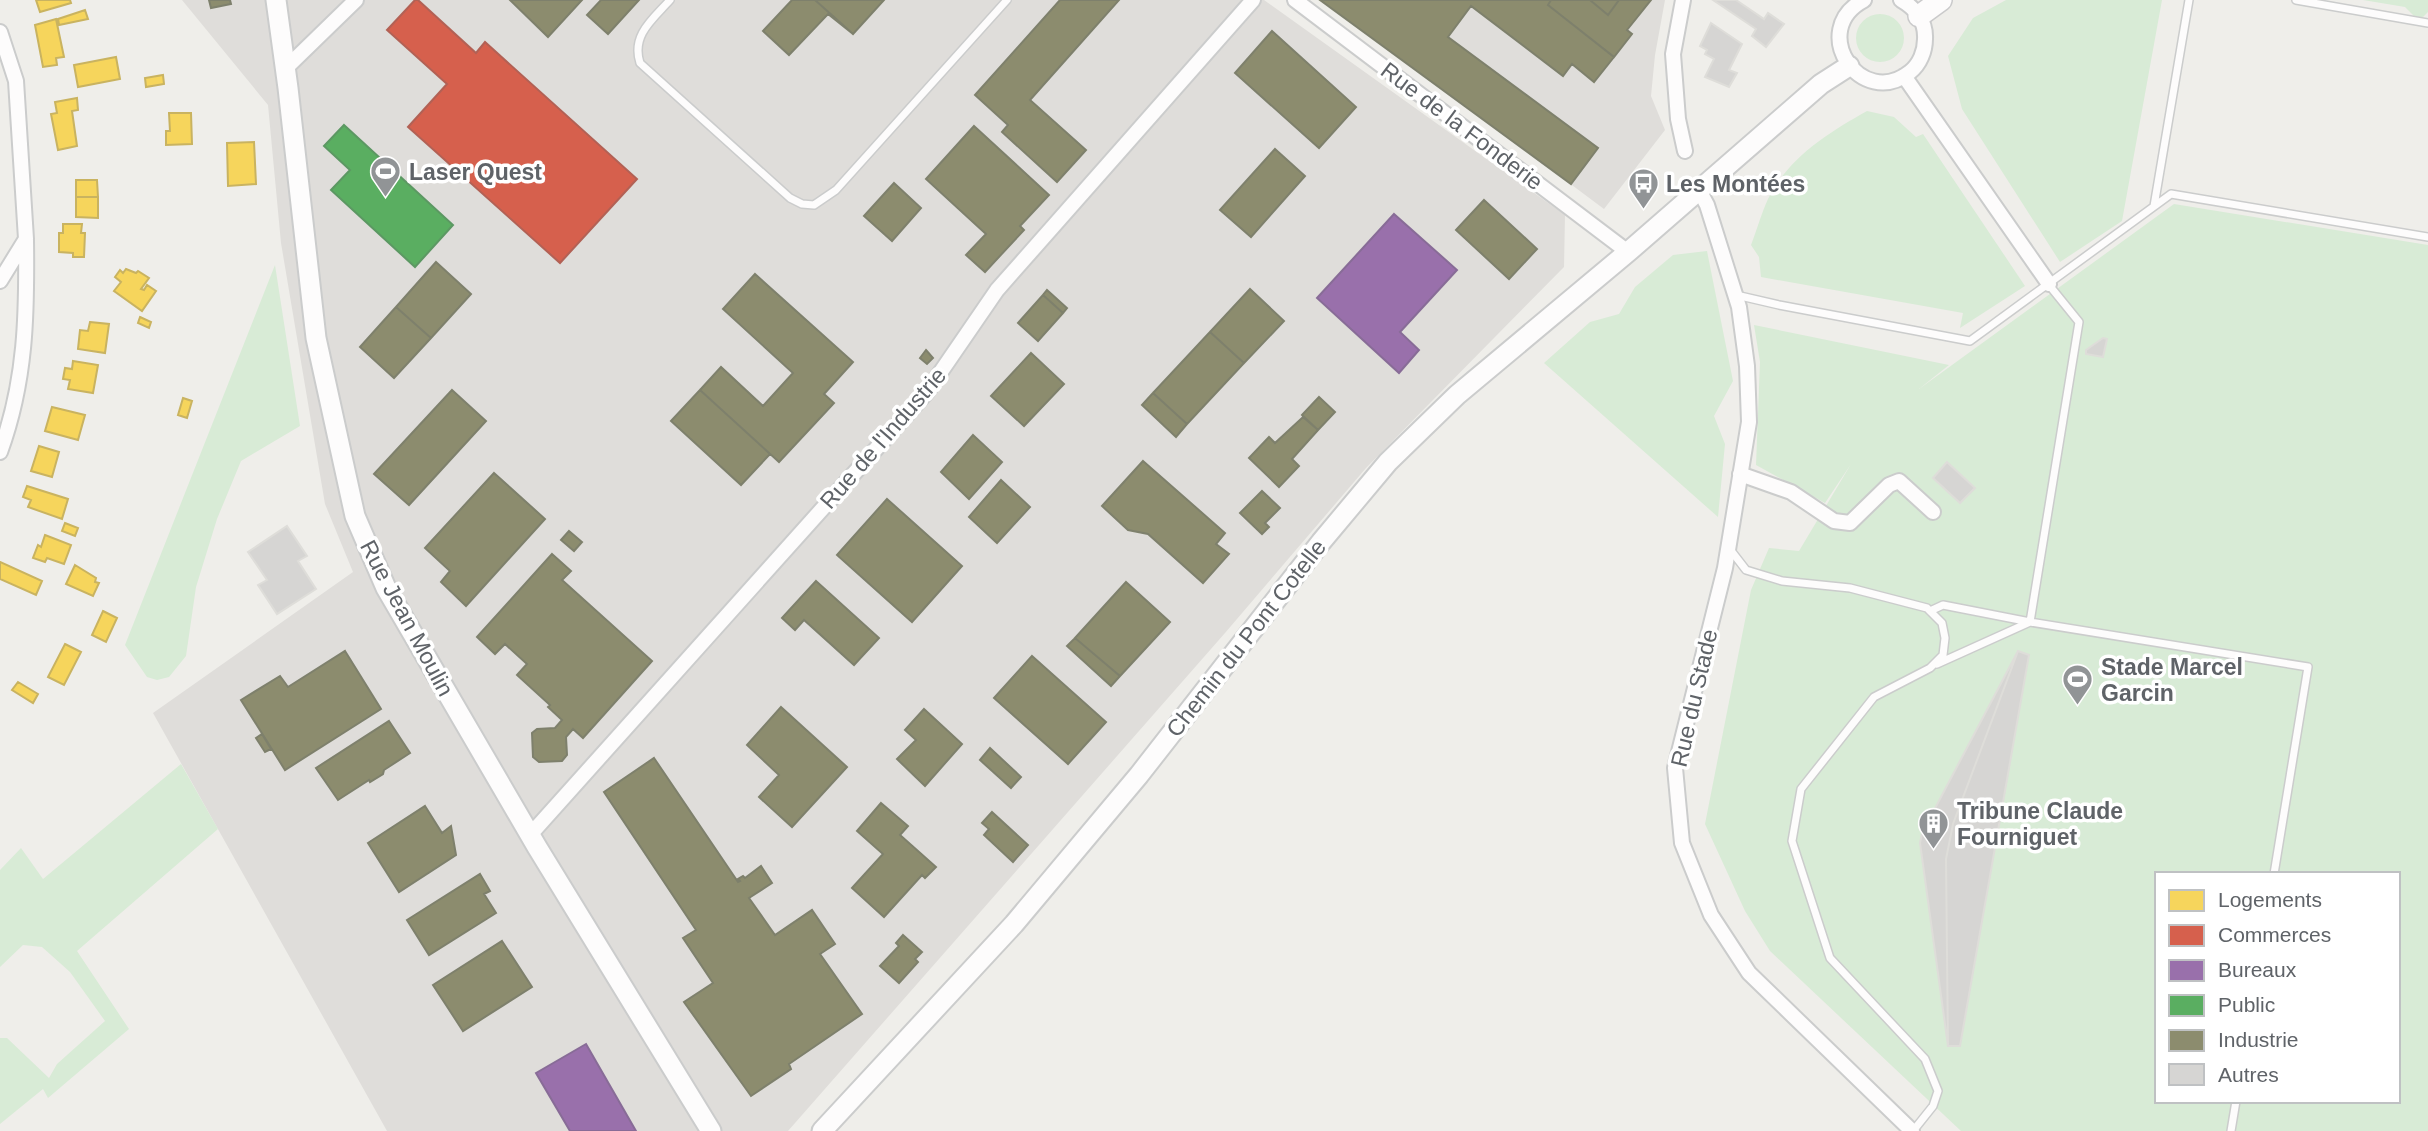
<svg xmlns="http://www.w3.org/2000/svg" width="2428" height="1131" font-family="Helvetica,sans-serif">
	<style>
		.industrial { fill: #dfddda }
		.green { fill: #d8ebd6; fill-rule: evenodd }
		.homes { fill: #f6d55c; stroke: #c9b360; stroke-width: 2 }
		.shops { fill: #d6604d; stroke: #b26155; stroke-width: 2 }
		.offices { fill: #9970ab; stroke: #886c97; stroke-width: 2 }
		.public { fill: #5aae61; stroke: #5c9863; stroke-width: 2 }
		.industry { fill: #8c8c6e; stroke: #7e806c; stroke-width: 2 }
		.building { fill: #d6d5d3; stroke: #deddd9; stroke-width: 2 }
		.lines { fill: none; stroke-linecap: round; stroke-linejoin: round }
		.service-casing { stroke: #cbcccc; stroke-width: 10 }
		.minor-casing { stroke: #cbcccc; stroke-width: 18 }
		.tertiary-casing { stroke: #cbcccc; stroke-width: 23 }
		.secondary-casing { stroke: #cacacb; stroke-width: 24 }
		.service { stroke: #fdfcfc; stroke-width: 7 }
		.minor { stroke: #fdfcfc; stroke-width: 14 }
		.tertiary { stroke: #fdfcfc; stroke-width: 19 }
		.secondary { stroke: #fdfcfc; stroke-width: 21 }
		.labels { text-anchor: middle; stroke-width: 7; stroke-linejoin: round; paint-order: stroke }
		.street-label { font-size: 23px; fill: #5f6368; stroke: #fff }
		.poi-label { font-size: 23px; font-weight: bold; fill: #5f6368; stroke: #fff; text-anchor: start }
	</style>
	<rect width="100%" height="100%" fill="#efeeea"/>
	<path class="industrial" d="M182,0H1264L1565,215L1564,267L1366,468L1225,633L788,1131H387L153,713L353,572L325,504L281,243L268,105Z
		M1324,0H1665L1655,55L1651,96L1665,130L1604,209Z"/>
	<path class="green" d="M2006,0H2162L2122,221L2060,262L1962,109L1948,56L1973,18Z
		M2363,0H2428V12L2419,21L2405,7Z
		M1856 38a24 24 0 1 1 48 0a24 24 0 1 1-48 0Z
		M1867,111L1894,117L1916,137L1923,134L2025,286L1960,328L1963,313L1761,277L1759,257L1751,245C1757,230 1761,214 1768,199C1789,157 1828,133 1867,111Z
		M2174,204L2428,245V1131H1961L1770,951L1745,911L1705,824L1751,590L1769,548L1799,551L1851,464L1825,503L1756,465L1760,362L1754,325L1949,365L1919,389ZM2157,874H2398V1101H2157Z
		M1707,251L1733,381L1714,416L1725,444L1718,517L1544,363L1590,322L1619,314L1635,287L1673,255Z
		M275,265L300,426L241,461L217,519L196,587L186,656L169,677L157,680L147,677L125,645Z
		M181,764L218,829L77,951L129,1029L48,1098L43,1089L0,1124V1038H7L49,1078L57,1064L105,1021L70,972L42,947L23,945L0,967V870L21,848L43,879Z"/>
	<path class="homes" d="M36,0H70L71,3L40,12Z
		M85,10L88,19L59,25L58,19Z
		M56,19L64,57L56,58L57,65L43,67L35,25Z
		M116,57L120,79L78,87L74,65Z
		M163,75L164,84L146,87L145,78Z
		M77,98L78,110L72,111L77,146L58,150L51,114L57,113L55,102Z
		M169,113H191L192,144L166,145V131H170Z
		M254,142L256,184L228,186L227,143Z
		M76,180H97L98,197H76Z
		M76,197H98V218L76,217Z
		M63,224H82L81,233H85L84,257H73V253L59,252V233H63Z
		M126,269L136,273L138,271L149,278L141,289L144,290L147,285L156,291L142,311L114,291L121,282L115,277L120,270L123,273Z
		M140,317L151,322L149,328L138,323Z
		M90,322L109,324L105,353L78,349L80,330L88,331Z
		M73,361L98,365L93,393L68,389L70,380L63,379L65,368L72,369Z
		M183,398L192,401L187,418L178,415Z
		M52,407L85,415L78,440L45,431Z
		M39,446L59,452L52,477L31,471Z
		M27,486L68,499L62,519L28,507L31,500L23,497Z
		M65,523L78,528L75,536L62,531Z
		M45,535L71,545L64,564L47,558L45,562L33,558L38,545L41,547Z
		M0,562L42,581L36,595L0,579Z
		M75,565L96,578L95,582L99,583L93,596L66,584Z
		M103,611L117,618L106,642L92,635Z
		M65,644L81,652L64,685L48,677Z
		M18,682L38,694L33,703L12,690Z"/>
	<path class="shops" d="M415,0H418L476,53L485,42L637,179L560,263L408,127L447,84L387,30Z"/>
	<path class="offices" d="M1394,214L1457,270L1400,332L1419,350L1399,373L1317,298Z
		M586,1044L636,1131H570L536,1073Z"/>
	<path class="public" d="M344,125L453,225L415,267L331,190L350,170L324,146Z"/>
	<path class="industry" d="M209,0H230L231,4L211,8Z
		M510,0H582L548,37Z
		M601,0H639L608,34L587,15Z
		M792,0H815L853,34L828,14L789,55L763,31Z
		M815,0H884L853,34Z
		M1060,0H1119L1030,100L1086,150L1057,182L1002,132L1008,125L975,95Z
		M1320,0H1551L1548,5L1614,57L1594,82L1572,64L1563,76L1471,6L1448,37L1598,148L1571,184Z
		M1551,0H1590L1608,15L1619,0H1651L1627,30L1632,34L1614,57L1548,5Z
		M1590,0H1619L1608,15Z
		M1272,31L1356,107L1319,148L1235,73Z
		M974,126L1049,195L1020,226L1024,230L985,272L966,255L986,234L926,179Z
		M1275,149L1305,176L1251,237L1220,210Z
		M894,183L921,208L892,241L864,216Z
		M1484,200L1537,249L1509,279L1456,230Z
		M436,262L471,294L431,338L396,307Z
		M755,274L853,362L824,394L834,403L779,462L700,390L721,367L763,406L793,373L723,309Z
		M1250,289L1284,321L1244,363L1210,332Z
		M1047,290L1067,308L1063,313L1043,295Z
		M1043,295L1063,313L1038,341L1018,323Z
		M396,307L431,338L394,378L360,347Z
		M1210,332L1244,363L1187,424L1153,393Z
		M926,350L933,358L927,364L920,358Z
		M1031,353L1064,384L1024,426L991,396Z
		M452,390L486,421L409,505L374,474Z
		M700,390L770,454L741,485L671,421Z
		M1153,393L1187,424L1176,437L1142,405Z
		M1319,397L1335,412L1318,430L1302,415Z
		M1303,417L1318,430L1292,459L1299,466L1279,487L1249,458L1269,437L1275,443Z
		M973,435L1002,462L969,499L941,472Z
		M1143,461L1225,533L1216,544L1229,554L1203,583L1148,534L1128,530L1102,506Z
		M494,473L545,519L466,606L441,582L450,571L425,548Z
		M1001,480L1030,507L997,543L969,517Z
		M1262,491L1280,508L1265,523L1269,527L1262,534L1240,513Z
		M887,499L962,566L912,622L837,555Z
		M569,531L582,542L574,551L561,540Z
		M552,554L571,571L562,580L652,661L583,738L573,729L566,737L567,755L562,761L539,762L533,757L532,733L537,729L555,728L562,720L548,707L550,705L517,675L527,664L505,644L495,654L477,637Z
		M816,581L879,638L854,665L804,620L795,630L782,618Z
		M1126,582L1170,622L1120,676L1075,638Z
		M1075,638L1120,676L1111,686L1067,646Z
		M345,651L381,709L285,770L241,700L280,676L288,687Z
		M1032,656L1106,722L1068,764L994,698Z
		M781,707L847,767L792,827L759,797L779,775L747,745Z
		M924,709L962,744L925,786L897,759L916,740L905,730Z
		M389,721L410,753L384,770L383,774L370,782L369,780L338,800L316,768Z
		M262,734L271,749L265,752L256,738Z
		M990,748L1021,777L1011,788L980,760Z
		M654,758L738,882L740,881L738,879L743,876L745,878L761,866L772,883L749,898L775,935L812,910L835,944L820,954L862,1014L789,1064L791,1069L751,1096L684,1002L713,983L683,938L696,930L604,792Z
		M881,803L908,826L900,835L936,867L925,878L922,875L884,917L852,888L883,854L857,831Z
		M425,806L442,833L451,826L456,855L399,892L368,843Z
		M992,812L1028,845L1013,862L984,835L989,829L982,823Z
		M480,874L490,891L484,894L496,913L429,955L407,920Z
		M903,935L922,952L915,959L918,962L899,983L880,966L899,946L896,943Z
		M502,941L532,987L463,1031L433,985Z"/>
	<path class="building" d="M1713,0H1736L1764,19L1768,13L1784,24L1766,47L1752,36L1756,29Z
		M1711,23L1742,44L1729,70L1737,73L1729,87L1705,77L1714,59L1705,54L1707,50L1700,46Z
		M2103,338L2107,339L2103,357L2086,354V350Z
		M1947,462L1975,488L1960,503L1933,478Z
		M287,526L307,556L298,561L316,589L277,614L258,585L267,580L248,552Z
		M2018,651L2029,655L1960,1046H1948L1946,859L1953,824Z
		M2018,651L1953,824L1946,859L1948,1046L1920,843L1922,833Z"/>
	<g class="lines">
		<defs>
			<path id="service" d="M670,0C653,19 631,35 640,63L790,198L802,204L814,205L836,190L1007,0
				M2296,0L2428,23
				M2154,206L2189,0
				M1736,295L1779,305L1970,341L2171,194L2428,237
				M1729,548L1746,570L1782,581L1850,588L1927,608L1942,623L1945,638L1943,655L1930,668L1874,697L1801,789L1792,841L1830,958L1925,1059L1938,1091L1933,1106L1913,1131
				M1930,611L1943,605L2030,622L2308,667L2274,874
				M1937,664L2030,622L2079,322L2049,285
				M2231,1131L2236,1101"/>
			<path id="minor" d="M1295,0L1628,252
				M1683,0L1673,54L1678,119L1685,151
				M1864,0C1807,30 1861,111 1910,72C1920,64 1925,51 1925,39C1926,21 1915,8 1901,0
				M0,32L16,81L26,239L0,281
				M285,69L356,0
				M1904,76L2049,284
				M1699,190L1707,205L1739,307L1747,366L1749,422L1725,568L1675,768L1682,843L1711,915L1749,973L1912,1131
				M0,452C26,381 27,314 26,240
				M1740,474L1791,492L1834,521L1850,523L1889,485L1899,481L1933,512
				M530,835L927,392L997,290L1253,0"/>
			<path id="tertiary" d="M276,0L288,88L316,338L355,516L386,588L537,847L711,1131
				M822,1131L1014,924L1139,775L1321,542L1388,462L1457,395L1628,252L1821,84L1849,66"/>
			<path id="secondary" d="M1919,16L1941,0"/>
		</defs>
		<use href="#service" class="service-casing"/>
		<use href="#minor" class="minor-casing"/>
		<use href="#tertiary" class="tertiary-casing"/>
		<use href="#secondary" class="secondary-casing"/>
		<use href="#service" class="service"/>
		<use href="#minor" class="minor"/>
		<use href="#tertiary" class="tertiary"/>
		<use href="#secondary" class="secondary"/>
	</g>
	<defs>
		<symbol id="stadium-pin" viewBox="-11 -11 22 30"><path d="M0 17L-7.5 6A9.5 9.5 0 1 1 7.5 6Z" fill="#919496" stroke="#fff"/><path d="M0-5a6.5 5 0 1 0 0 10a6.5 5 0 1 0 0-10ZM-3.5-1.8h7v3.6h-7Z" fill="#fff"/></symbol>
		<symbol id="bus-pin" viewBox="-11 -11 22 30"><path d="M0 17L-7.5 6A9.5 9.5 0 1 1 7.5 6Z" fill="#919496" stroke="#fff"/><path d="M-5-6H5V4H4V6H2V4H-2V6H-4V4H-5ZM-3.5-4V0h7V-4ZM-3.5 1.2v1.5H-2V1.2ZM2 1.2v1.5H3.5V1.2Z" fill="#fff"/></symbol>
		<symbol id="building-pin" viewBox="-11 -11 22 30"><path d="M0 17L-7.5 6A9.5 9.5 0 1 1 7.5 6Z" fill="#919496" stroke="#fff"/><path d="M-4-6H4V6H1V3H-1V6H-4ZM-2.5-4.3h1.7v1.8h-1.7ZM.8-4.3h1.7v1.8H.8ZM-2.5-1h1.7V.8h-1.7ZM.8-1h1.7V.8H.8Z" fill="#fff"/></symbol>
	</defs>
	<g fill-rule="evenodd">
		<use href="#stadium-pin" x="368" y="154" width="35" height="47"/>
		<use href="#bus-pin" x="1626" y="166" width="35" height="47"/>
		<use href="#stadium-pin" x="2060" y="662" width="35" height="47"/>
		<use href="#building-pin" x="1916" y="806" width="35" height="47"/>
	</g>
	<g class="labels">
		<g class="street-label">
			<text transform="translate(1462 126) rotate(37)" y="8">Rue de la Fonderie</text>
			<text transform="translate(883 438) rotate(-49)" y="8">Rue de l'Industrie</text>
			<text transform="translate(407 618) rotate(62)" y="8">Rue Jean Moulin</text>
			<text transform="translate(1246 638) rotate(-52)" y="8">Chemin du Pont Cotelle</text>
			<text transform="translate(1694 698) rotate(-77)" y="8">Rue du Stade</text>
		</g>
		<g class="poi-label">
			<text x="409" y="180">Laser Quest</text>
			<text x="1666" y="192">Les Montées</text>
			<text x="2101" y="675">Stade Marcel<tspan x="2101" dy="26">Garcin</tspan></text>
			<text x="1957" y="819">Tribune Claude<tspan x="1957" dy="26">Fourniguet</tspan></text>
		</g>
	</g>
	<rect x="2155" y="872" width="245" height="231" fill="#ffffff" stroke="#bfc1c3" stroke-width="2"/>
	<rect x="2169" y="890" width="35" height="21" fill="#f6d55c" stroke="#bfc1c3" stroke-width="2"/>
	<text x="2218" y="907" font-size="21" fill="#5f6368">Logements</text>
	<rect x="2169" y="925" width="35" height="21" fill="#d6604d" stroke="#bfc1c3" stroke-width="2"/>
	<text x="2218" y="942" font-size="21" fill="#5f6368">Commerces</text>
	<rect x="2169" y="960" width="35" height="21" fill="#9970ab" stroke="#bfc1c3" stroke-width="2"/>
	<text x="2218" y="977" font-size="21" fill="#5f6368">Bureaux</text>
	<rect x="2169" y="995" width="35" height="21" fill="#5aae61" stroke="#bfc1c3" stroke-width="2"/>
	<text x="2218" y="1012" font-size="21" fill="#5f6368">Public</text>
	<rect x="2169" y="1030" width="35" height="21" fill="#8c8c6e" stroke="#bfc1c3" stroke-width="2"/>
	<text x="2218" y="1047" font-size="21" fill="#5f6368">Industrie</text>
	<rect x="2169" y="1064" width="35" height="21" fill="#d6d5d3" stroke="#bfc1c3" stroke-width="2"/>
	<text x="2218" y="1082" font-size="21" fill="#5f6368">Autres</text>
</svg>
